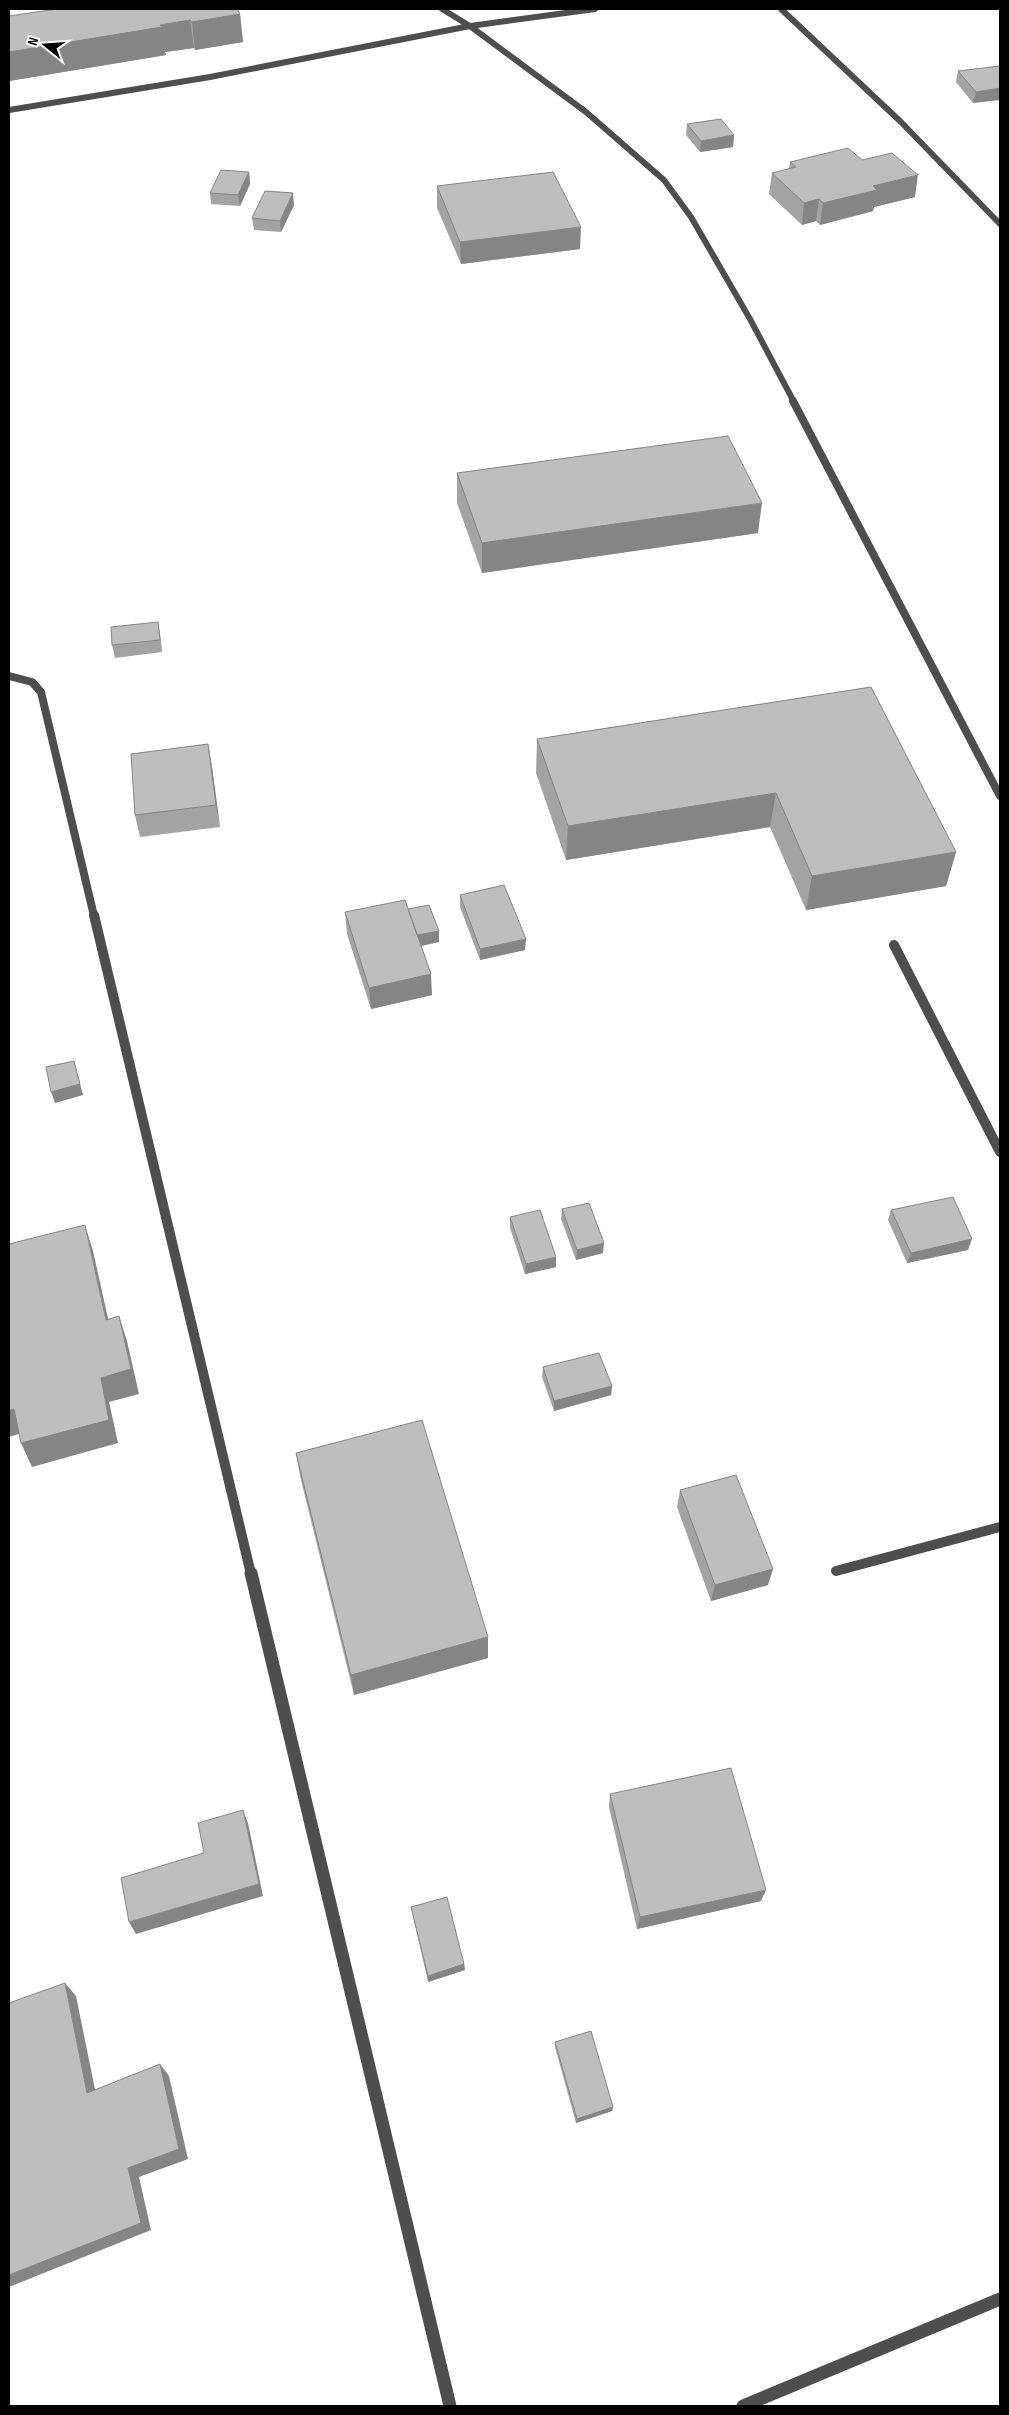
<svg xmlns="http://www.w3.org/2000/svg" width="1009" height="2415" font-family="'Sofia Sans Condensed',sans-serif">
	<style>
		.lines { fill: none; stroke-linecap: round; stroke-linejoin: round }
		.service { stroke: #4e4e4e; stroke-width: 10 }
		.minor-far3 { stroke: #4e4e4e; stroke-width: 6 }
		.minor-far2 { stroke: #4e4e4e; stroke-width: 8 }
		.minor-far1 { stroke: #4e4e4e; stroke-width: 10 }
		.minor { stroke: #4e4e4e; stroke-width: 13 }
		.wall { fill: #a3a3a3 }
		.shaded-wall { fill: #858585 }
		.building { fill: #bebebe; stroke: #858585 }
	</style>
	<rect width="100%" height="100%" fill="#fff"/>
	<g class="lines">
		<path class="service" d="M894,945L1000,1152
			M836,1571L1000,1527"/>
		<path class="minor-far3" d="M442,9L470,26L586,112L664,180L691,217L750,319L794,402
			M781,9L901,122L1000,224
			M9,110L210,77L470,26L595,9"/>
		<path class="minor-far2" d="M793,401L1000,796
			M9,676L32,682L41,692L94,916"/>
		<path class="minor-far1" d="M94,915L251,1574"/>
		<path class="minor" d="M251,1573L450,2406
			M743,2406L1000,2299"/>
	</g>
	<path class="wall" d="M240,14L243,42L195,50L194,48L165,52L166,55L9,81V16Z
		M1000,66L973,103L956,82L958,71Z
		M687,124L734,135L733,147L700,152L686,135Z
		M862,160L915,197L874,207L873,211L820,225L816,221L802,225L769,194L772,173L789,169L790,162Z
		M249,172L250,184L240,206L211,204L210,193Z
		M437,186L580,249L461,264L437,208Z
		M294,205L281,232L254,230L252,218Z
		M457,473L758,533L482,573L457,503Z
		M158,622L162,652L115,658L112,645Z
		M871,687L956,852L946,886L806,910L770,827L566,860L536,773L537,739Z
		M208,744L212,767L220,827L140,837L135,815Z
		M460,895L525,950L480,960L460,907Z
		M408,909L439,931V942L421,946L432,995L371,1009L347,934L345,912Z
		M562,1209L603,1253L576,1260L561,1219Z
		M891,1210L968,1250L907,1263L888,1220Z
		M510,1217L556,1267L525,1274L510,1228Z
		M543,1367L612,1386L611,1395L554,1411L542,1377Z
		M296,1453L488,1658L354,1695L300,1476Z
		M680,1490L768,1585L711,1601L677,1507Z
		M610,1794L761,1901L637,1929L609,1807Z
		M411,1907L464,1964L465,1970L428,1982Z
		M555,2042L613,2107L612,2111L576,2123L555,2047Z"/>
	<path class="shaded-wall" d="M240,14L243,42L195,50L192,22Z
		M190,20L194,48L165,52L166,55L9,81V52Z
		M1000,88V100L973,103L976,92Z
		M734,135L733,147L700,152L701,141Z
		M249,172L250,184L240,206L238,195Z
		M918,175L915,197L874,207L873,211L820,225L823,203L873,186Z
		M293,193L294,205L281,232L280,221Z
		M819,199L816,221L802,225L804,203Z
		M581,227L580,249L461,264L460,242Z
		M762,503L758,533L482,573V543Z
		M158,622L160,634L162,652L160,640Z
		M208,744L212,767L220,827L216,805Z
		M776,793L770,827L566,860L568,826Z
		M956,852L946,886L806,910L812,876Z
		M439,931V942L415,947V935Z
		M526,939L525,950L480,960V949Z
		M431,974L432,995L371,1009L369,988Z
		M74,1061L83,1095L55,1103L51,1092Z
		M85,1225L93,1251L114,1345L106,1320Z
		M972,1239L968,1250L907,1263L911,1253Z
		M604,1243L603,1253L576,1260L577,1250Z
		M556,1257V1267L525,1274L526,1264Z
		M119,1316L127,1341L139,1394L109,1402L118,1443L32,1467L21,1443L101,1378Z
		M612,1386L611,1395L554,1411V1401Z
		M14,1409L25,1432L9,1437V1410Z
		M773,1569L768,1585L711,1601L715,1585Z
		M488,1637V1658L354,1695L351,1675Z
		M243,1810L248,1823L263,1896L136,1934L129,1922L259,1884Z
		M766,1890L761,1901L637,1929L640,1917Z
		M464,1964L465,1970L428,1982V1976Z
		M65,1983L76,1996L98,2104L87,2093Z
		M160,2064L169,2076L188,2159L139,2177L151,2230L9,2287V2275L128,2168Z
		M613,2107L612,2111L576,2123L577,2119Z"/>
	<path class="building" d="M57,9H237L240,14L192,22L190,20L160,25L162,27L9,52V16Z
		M1000,66V88L976,92L958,71Z
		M721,119L734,135L701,141L687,124Z
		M848,148L862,160L892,153L918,175L873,186L877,190L823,203L819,199L804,203L772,173L796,167L790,162Z
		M221,170L249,172L238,195L210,193Z
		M553,172L581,227L460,242L437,186Z
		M265,191L293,193L280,221L252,218Z
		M728,436L762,503L482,543L457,473Z
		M158,622L160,640L112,645L111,627Z
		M871,687L956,852L812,876L776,793L568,826L537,739Z
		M208,744L216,805L135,815L131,754Z
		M504,885L526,939L480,949L460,895Z
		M405,900L431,974L369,988L345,912Z
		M429,905L439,931L417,935L408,909Z
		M74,1061L80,1084L51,1092L46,1067Z
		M953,1197L972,1239L911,1253L891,1210Z
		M589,1203L604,1243L577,1250L562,1209Z
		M540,1210L556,1257L526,1264L510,1217Z
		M85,1225L106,1320L119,1316L131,1369L101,1378L109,1420L21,1443L14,1409L9,1410V1244Z
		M599,1353L612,1386L554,1401L543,1367Z
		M422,1420L488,1637L351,1675L296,1453Z
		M736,1475L773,1569L715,1585L680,1490Z
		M731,1768L766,1890L640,1917L610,1794Z
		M243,1810L259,1884L129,1922L121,1878L204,1853L198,1823Z
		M447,1897L464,1964L428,1976L411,1907Z
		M65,1983L87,2093L160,2064L179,2149L128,2168L141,2223L9,2275V2003Z
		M591,2031L613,2107L577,2119L555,2042Z"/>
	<rect width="1009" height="2415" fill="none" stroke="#000000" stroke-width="20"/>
	<g transform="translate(45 45) rotate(287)" stroke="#ffffff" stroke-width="4" paint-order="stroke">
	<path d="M0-4L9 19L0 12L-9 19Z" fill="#000000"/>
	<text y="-8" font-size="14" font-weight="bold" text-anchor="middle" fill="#000000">N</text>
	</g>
</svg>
